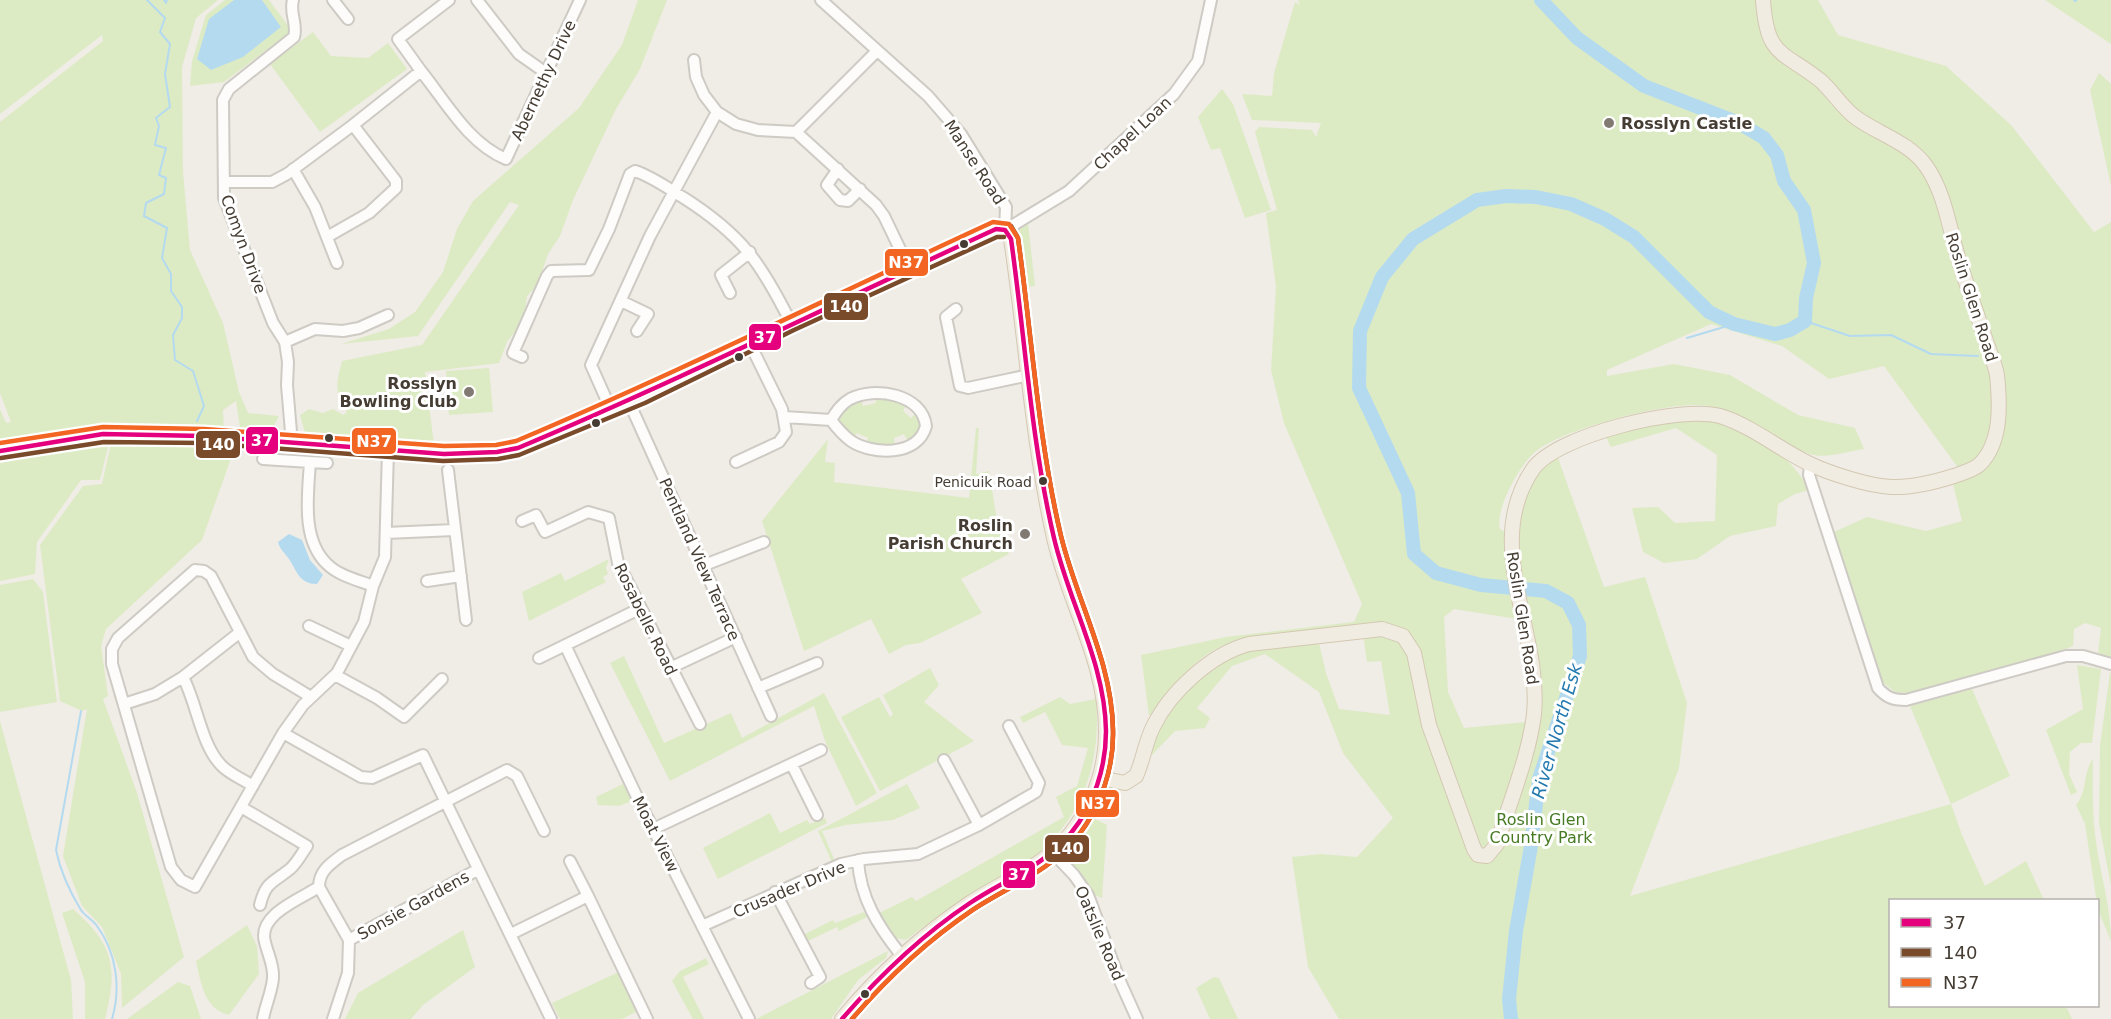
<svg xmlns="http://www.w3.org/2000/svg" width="2111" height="1019" font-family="'DejaVu Sans',sans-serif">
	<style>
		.green { fill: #ddebc4; fill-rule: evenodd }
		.water { fill: #b4daf0 }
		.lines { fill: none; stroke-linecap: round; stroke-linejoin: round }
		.stream { stroke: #b4daf0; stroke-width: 2 }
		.river { stroke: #b4daf0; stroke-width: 14 }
		.minor-casing { stroke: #cecac4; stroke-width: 14 }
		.major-casing { stroke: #d3c8b2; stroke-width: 16 }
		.minor { stroke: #fdfcfb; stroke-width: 10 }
		.major { stroke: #f1ece2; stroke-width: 14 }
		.bus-1-casing { stroke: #fff; stroke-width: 9 }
		.bus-2-casing { stroke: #fff; stroke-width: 9 }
		.bus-3-casing { stroke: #fff; stroke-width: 9 }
		.bus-1 { stroke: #e5007d; stroke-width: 4.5 }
		.bus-2 { stroke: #7a4b2a; stroke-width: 4.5 }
		.bus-3 { stroke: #f26522; stroke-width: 4.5 }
		.poi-dot { fill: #817a72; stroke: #fff; stroke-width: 2 }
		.bus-dot { fill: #453d33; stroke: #fff; stroke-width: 2 }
		.labels { text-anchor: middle; stroke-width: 6; stroke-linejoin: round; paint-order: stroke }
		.bus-label { font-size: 14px; fill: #453d33; stroke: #fff; text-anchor: end }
		.street-label { font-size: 16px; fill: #453d33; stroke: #fff }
		.poi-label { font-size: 16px; font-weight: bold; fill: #453d33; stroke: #fff; text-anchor: end }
		.park-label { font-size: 16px; fill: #467a23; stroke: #fff }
		.water-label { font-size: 18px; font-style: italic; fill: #2479af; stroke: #fff }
		.line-badge { stroke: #fff; stroke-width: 2 }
		.badge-label { font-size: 16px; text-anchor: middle; font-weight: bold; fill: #fff }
	</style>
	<rect width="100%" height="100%" fill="#f0ece6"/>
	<path class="green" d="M0,0H218L196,18L182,67L183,172L190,250L223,323L239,392L248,413L279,416L270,433L241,434L236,401L223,410L224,434L133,426L76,429L0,445V409L6,423L11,422L0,393V122L103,41L102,35L0,114Z
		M225,0H269L292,31L224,82L190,86L192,61L206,15Z
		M638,0H667L640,69L616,109L573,200L560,236L548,254L537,286L527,296L524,320L507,342L499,363L425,372L434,445L312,439L305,433L300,415L309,409L323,413L333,409L343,415L347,412C334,393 336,383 342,361L422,345L519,205L510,202L418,336L341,344L389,329L415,312L443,272L457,229L473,201L579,108L622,45Z
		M1298,0H1818L1838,35L1946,66L2012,126L2094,232L2111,222V657L2098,653L2101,628L2085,623L2074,629L2073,646L2052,655L1907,693L1895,692L1882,682L1834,532L1867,517L1926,531L1962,521L1953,484L1967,480L1884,366L1829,379L1782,346L1711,324L1607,370V376L1674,364L1730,375L1798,415L1855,428L1864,449C1850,451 1828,458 1814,455C1773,445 1743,407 1698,405C1664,403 1560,429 1534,453C1519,466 1495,509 1500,529L1507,533L1532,478L1557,455L1604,587L1645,577L1687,703L1679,768L1630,896L1951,804L1910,706L1972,689L2010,776L1951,804L1962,835L1985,886L2026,861L2044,900H1890V1006H2066L2072,1019H1339L1308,967L1292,857L1321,854L1357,857L1393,818L1343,753L1319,692L1265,654L1232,666L1197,708L1210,718L1205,728L1175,731L1152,755C1156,717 1200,666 1236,651C1252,644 1298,642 1318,639L1326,673L1339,709L1390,715L1381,661L1367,662L1363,634H1406C1403,632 1398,627 1395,626C1376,619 1242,638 1222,646C1192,659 1169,692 1149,716L1141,655L1226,637L1354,622L1362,604L1284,423L1271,370L1276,287L1266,213L1277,210L1255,132L1259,127L1312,130L1316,137L1321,123L1252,120L1242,94L1272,96L1274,73L1295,2L1300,5ZM1519,563C1529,614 1548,669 1536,721L1464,728L1448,692L1444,617L1454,609L1517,619L1507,565Z
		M2045,0H2111V44Z
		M313,32L331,56L368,58L388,43L407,69L320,132L270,64Z
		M2099,73L2111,84V186L2090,90Z
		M1222,89L1233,104L1271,210L1245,218L1220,148L1211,150L1198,117Z
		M1028,223L1035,286L1023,288L1016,236L1018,229Z
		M489,368L493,412L449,415L446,371Z
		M875,397H886L906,405L903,411L911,418L916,413L921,424L914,438L908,442L904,434L894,438L895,445H866L868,438L857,433L854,438L837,421L841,410L861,399L863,406L876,403Z
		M1703,417C1746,432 1788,448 1809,490L1795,494L1778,504L1776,526L1730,536L1697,559L1664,563L1643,552L1632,508L1658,507L1675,523L1715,521L1717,455L1676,428L1611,447L1606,437L1675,418Z
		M976,428H979L976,474L989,471L999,533L1009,554L961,579L982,613L920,643L906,645L889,654L871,619L804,651L762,521L828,439L825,462L835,463L834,482L969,498Z
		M111,443L235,447L202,540L106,629L101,646L108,696L103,699L137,793L184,957L122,1008L121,974L102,927L82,906L63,856L87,709L82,711L60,701L40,545L83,486L102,484Z
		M108,447L100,480H81L37,542L35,574L0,581V463L70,449Z
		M609,559L606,568L608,574L603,577L606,582L529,621L522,592L561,573L565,581Z
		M33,579L43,592L57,702L0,712V585Z
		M624,656L664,743L731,713L742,738L824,693L877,793L856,806L825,741L814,706L670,781L610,663Z
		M2077,665L2101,669L2092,743H2081L2070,752L2069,774L2077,792L2071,795L2046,730L2083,709Z
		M930,668L939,685L924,702L974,741L880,791L841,717L879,697L890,717L893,714L883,695Z
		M2110,672L2111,673V886L2099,823L2100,746Z
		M1060,697L1070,704L1096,699C1102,766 1081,823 1025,864C987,892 943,910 906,940L892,937L877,914L912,897L916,901L1064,817L1056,797L1077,786L1088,748L1062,745L1045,712L1023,723L1020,717Z
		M0,721L71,980L73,1019H0Z
		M2093,759C2093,784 2092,809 2095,834C2099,870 2111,905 2111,941L2098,910L2085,824L2076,805C2088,791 2082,774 2093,759Z
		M623,784L632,801L619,806L598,805L596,797Z
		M907,784L920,808L893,820L846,825L822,831L835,861L832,862L818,831Z
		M770,813L780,833L807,820L810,824L825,818L827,823L718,879L703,848Z
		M1095,819L1107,825L1102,898L1092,894L1066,856Z
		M73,909C114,945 118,967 105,1019H85V982L62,913Z
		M864,912L867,917L839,931L837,927L808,941L805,934L833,920L835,923Z
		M247,925L257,946L259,974L229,1015C204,1009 201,983 196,961Z
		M463,930L475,967L423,1005L411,1019H345L358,993Z
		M888,951L886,958L858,980L831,1019H756Z
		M706,958L709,964L683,977L704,1019H693L672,981L680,971Z
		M621,971L640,1010L622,1019H560L552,1003Z
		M1214,977L1219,978L1238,1019H1210L1196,988Z
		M178,982L190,986L201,1019H127Z"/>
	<path class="water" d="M234,0H262L281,27L243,57L211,70L197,59L209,19Z
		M289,534L302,540L310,560L323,575L317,584C299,584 297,571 289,559C285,553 280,550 278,542Z"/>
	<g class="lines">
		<path class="stream" d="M147,0L165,18L160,32L170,44L165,74L170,107L156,118L159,126L155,145L166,148L159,175L166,178L164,194L146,203L144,216L167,228L162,258L171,274V291L182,307V318L173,335L175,360L193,371L204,406L197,421
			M164,0L166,3L167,0
			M2074,0L2076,1
			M1543,1L1545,0
			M1805,321L1850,336L1891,335L1931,354L1978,356
			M1687,338L1734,324
			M81,711L56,850C60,870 70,892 81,910C85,916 93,920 97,926C117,953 121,989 112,1019"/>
		<path class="river" d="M1511,1019L1509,999L1516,931L1531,846L1539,779L1580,656L1579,625L1568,603L1546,591L1481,585L1436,573L1414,554L1408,493L1359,388L1360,331L1382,277L1413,239L1477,200L1506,196L1536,197L1571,204L1605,219L1634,237L1709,312L1734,324L1775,334L1790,330L1805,321L1806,298L1814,263L1804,210L1784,181L1777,155L1764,138L1739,123L1644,86L1577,38L1541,0"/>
		<defs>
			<path id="minor" d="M333,0L348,19
				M477,0L519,54L546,73
				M821,0L928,96L961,134L1006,207L1005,230
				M694,60L696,77L704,95L717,112L736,124L758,130L796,132L876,205L884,216L910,270
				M421,71L398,39L449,0
				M353,125L421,71C446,102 468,143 506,159L580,0
				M796,132L877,51
				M293,169L315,207L337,263
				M838,169L827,185L840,200L848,201L860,189
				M224,182H272L287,174L353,125L396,181V188L369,213L327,237
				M1005,230L1069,191L1174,94L1198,61L1211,0
				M730,293L721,275L750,252
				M621,301L648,314L637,331
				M956,309L946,317L960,386L968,388L1029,375
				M285,342L315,329L343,331L359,328L388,315
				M522,357L513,353L547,276L551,271L589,270L609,229L630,174L635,171C653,177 669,189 684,198C742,235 761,263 791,323
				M629,402L771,716
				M611,410L591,365L650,236L717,112
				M785,417L831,420C837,428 843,435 851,441C872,455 918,457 926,426C922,394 875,386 850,399C841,404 836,412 831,420
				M292,444L287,385L288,362L285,342L273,323L224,198L223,100L229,89L294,37C298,24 289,13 293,0
				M263,459L310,462C308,495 301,539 327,564C339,576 358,580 373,586L385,557L388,450
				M310,462L327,463
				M736,462L779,442L786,432L782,409L750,344
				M1810,465L1809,475L1878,688C1887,698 1893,700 1906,700L2066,656H2083L2111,664
				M448,470L466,620
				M522,521L536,515L545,532L588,512L609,518L618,563L700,724
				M386,533L454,530
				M702,566L764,542
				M427,581L461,576
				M373,586L364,622L337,673L303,705L283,733L361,777L372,778L423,755L551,1019
				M309,626L351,646
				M566,647L637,797L749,1019
				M539,658L641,608
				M670,668L736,637
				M335,675L377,698L404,717L442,679
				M183,677C197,704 201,744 221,765C229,774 243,779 253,786
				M758,688L817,663
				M124,704L155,694L183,677L239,633
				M283,733L195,887L181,880L171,867L112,664V649L118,638L195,570L204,571L211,576L253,657L273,674L311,697
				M944,760L979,825
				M792,765L817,815
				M241,807L307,846C302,853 297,863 290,869C273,883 266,881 260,905
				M653,829L821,750
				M1053,853L1074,875L1088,895L1119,979L1137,1019
				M858,860C860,898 878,926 901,955
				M570,861L588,896
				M319,887L349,940L348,973L333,1019
				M775,892L820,977L811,983
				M702,926L841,864L864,859L918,854L979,825L1036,792L1039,783L1009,726
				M511,934L588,896L647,1019
				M349,940L477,870
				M263,1019C265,1006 272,992 273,978C274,965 268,955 265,942C257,915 300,899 319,887C319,871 330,864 342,855L507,770L517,776L544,831"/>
			<path id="major" d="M0,451L103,434L203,436L444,454L497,452L518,448L642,396L791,323L996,229L1005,230L1011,239C1026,338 1032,440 1054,538C1069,604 1106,662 1106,731C1106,768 1094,803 1071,833C1044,867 1006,879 970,903C921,936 880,973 842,1019
				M1100,778L1125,783L1136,776C1143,761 1145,743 1153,727C1170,692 1211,654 1249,644L1382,629L1403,636L1414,653L1429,725L1474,849L1478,855L1487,856L1497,844C1509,804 1529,756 1534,714C1542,631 1481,545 1533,469C1557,435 1681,405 1720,416C1752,426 1779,449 1808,463C1828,473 1869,486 1891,487C1911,488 1935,482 1954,476C1962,473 1974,470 1980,464C2002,442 2000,404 1997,375C1995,364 1990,352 1986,341C1978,316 1969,292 1961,267C1950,234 1946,194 1926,166C1909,142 1878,134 1855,117C1842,107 1833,92 1821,81C1782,50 1767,58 1763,0"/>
		</defs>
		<use href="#minor" class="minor-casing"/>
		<use href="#major" class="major-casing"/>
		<use href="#minor" class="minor"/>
		<use href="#major" class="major"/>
		<defs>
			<path id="bus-1" d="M0,451L103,434L203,436L444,454L497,452L518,448C680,380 837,302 996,229L1005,230
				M842,1019C880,975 922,935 970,903C1004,880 1045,866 1071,833C1094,805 1106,767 1106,731C1105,663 1069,603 1054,538C1031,440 1025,338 1011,239L1005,230"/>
			<path id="bus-2" d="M1,458L104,442L203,443L443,461L498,459L519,455L645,403L794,330L997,237H1004
				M852,1019C888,977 928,940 974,909C1009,886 1051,871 1078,836C1101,806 1114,768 1113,730C1112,661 1077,602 1061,536C1038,439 1032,337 1018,238L1011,226"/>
			<path id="bus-3" d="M0,443L103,427L204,429L444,446L496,445L516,441C677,373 834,295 993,222L1009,224L1018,238C1032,337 1038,439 1061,536C1077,602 1112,661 1113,730C1114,768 1101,806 1078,836C1051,871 1009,886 974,909C928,940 888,977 852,1019"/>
		</defs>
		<use href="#bus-1" class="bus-1-casing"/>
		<use href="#bus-2" class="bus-2-casing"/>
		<use href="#bus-3" class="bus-3-casing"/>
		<use href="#bus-1" class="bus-1"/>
		<use href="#bus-2" class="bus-2"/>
		<use href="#bus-3" class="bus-3"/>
	</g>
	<g class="poi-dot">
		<circle cx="1609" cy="123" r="6"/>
		<circle cx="469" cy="392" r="6"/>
		<circle cx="1025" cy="534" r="6"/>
	</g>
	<g class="bus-dot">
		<circle cx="964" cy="244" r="5"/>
		<circle cx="739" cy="357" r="5"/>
		<circle cx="596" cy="423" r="5"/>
		<circle cx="329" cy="438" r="5"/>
		<circle cx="1043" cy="481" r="5"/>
		<circle cx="865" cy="994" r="5"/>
	</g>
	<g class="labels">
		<g class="bus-label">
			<text x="1032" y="487">Penicuik Road</text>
		</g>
		<g class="street-label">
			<text transform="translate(543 80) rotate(-65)" y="6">Abernethy Drive</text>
			<text transform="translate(1132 133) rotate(-43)" y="6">Chapel Loan</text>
			<text transform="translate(975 162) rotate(57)" y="6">Manse Road</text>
			<text transform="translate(244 244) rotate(70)" y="6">Comyn Drive</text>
			<text transform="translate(1972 297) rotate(72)" y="6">Roslin Glen Road</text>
			<text transform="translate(700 559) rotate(66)" y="6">Pentland View Terrace</text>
			<text transform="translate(1523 618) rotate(81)" y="6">Roslin Glen Road</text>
			<text transform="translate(646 619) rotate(64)" y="6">Rosabelle Road</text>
			<text transform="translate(656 834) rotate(63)" y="6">Moat View</text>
			<text transform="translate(789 889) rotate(-23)" y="6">Crusader Drive</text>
			<text transform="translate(413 905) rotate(-29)" y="6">Sonsie Gardens</text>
			<text transform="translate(1100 933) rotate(67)" y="6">Oatslie Road</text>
		</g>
		<g class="poi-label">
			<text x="1621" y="129" text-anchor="start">Rosslyn Castle</text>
			<text x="457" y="389">Rosslyn<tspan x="457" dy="18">Bowling Club</tspan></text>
			<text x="1013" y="531">Roslin<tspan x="1013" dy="18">Parish Church</tspan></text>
		</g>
		<g class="park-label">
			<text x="1541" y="825">Roslin Glen<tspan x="1541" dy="18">Country Park</tspan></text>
		</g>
		<g class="water-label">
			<text transform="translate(1557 731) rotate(-74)" y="6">River North Esk</text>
		</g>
	</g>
	<g class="line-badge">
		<rect x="884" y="248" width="45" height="29" rx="6" fill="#f26522"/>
		<rect x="823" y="292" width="46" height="29" rx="6" fill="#7a4b2a"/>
		<rect x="748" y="323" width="34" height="28" rx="6" fill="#e5007d"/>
		<rect x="245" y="426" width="34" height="29" rx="6" fill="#e5007d"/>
		<rect x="351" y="427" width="46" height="28" rx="6" fill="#f26522"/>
		<rect x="195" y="430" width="46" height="29" rx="6" fill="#7a4b2a"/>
		<rect x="1075" y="789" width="45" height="29" rx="6" fill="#f26522"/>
		<rect x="1044" y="834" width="46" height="29" rx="6" fill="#7a4b2a"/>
		<rect x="1002" y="860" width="34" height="29" rx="6" fill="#e5007d"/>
	</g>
	<g class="badge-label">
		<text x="906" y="268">N37</text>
		<text x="846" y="312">140</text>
		<text x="765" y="343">37</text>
		<text x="262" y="446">37</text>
		<text x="374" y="447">N37</text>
		<text x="218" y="450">140</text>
		<text x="1098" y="809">N37</text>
		<text x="1067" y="854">140</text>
		<text x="1019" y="880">37</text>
	</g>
	<rect x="1889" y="899" width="210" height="108" fill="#ffffff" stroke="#b5b1ad" stroke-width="1.5"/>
	<rect x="1901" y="918" width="30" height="9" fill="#e5007d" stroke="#b5b1ad" stroke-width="1.5"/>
	<text x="1943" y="929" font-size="18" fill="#453d33">37</text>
	<rect x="1901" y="948" width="30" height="9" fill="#7a4b2a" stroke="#b5b1ad" stroke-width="1.5"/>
	<text x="1943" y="959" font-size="18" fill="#453d33">140</text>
	<rect x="1901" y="978" width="30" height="9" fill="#f26522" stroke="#b5b1ad" stroke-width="1.5"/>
	<text x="1943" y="989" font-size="18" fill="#453d33">N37</text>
</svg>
